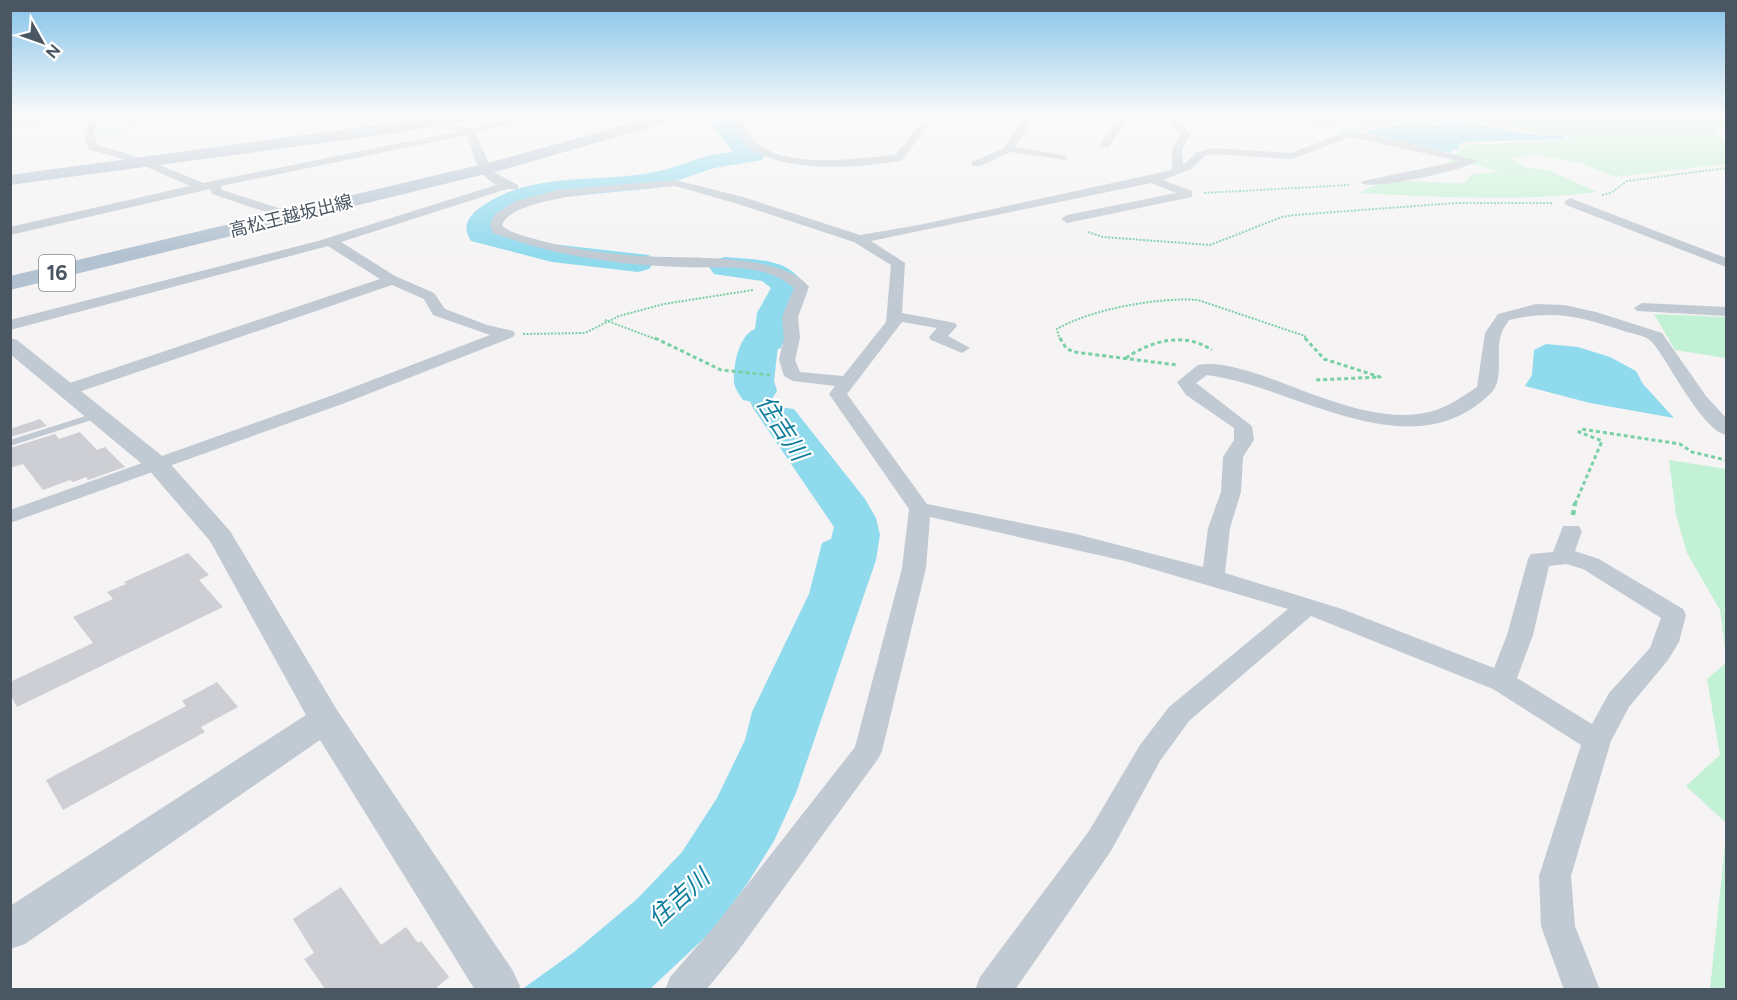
<svg xmlns="http://www.w3.org/2000/svg" width="1737" height="1000" font-family="Figtree,'Noto Sans JP',sans-serif">
	<style>
		.green { fill: #c3f1d5 }
		.water { fill: #90daee }
		.lines { fill: none; stroke-linecap: round; stroke-linejoin: round }
		.river { fill: #90daee; fill-rule: evenodd }
		.building { fill: #cdcfd5 }
		.path-far2 { stroke: #7ad0a6; stroke-width: 2; stroke-dasharray: 2 1.5; stroke-linecap: butt }
		.path-far1 { stroke: #7ad0a6; stroke-width: 3; stroke-dasharray: 4 3; stroke-linecap: butt }
		.path { stroke: #7ad0a6; stroke-width: 4.5; stroke-dasharray: 5 4; stroke-linecap: butt }
		.service { fill: #c1cad2; fill-rule: evenodd }
		.minor { fill: #c1cad2; fill-rule: evenodd }
		.tertiary { fill: #c1cad2; fill-rule: evenodd }
		.primary { fill: #b3c2d1; fill-rule: evenodd }
		.labels { text-anchor: middle; stroke-width: 4.5; stroke-linejoin: round; paint-order: stroke }
		.far-street-label { font-size: 18px; fill: #4a5661; stroke: #fff }
		.shield { fill: #fff; stroke: #808990; stroke-width: 1.5 }
		.shield-label { font-size: 21px; font-weight: bold; fill: #4a5661 }
		.water-label { font-size: 24px; font-style: italic; fill: #0c7c9b; stroke: #fff }
	</style>
	<rect width="100%" height="100%" fill="#f5f3f3"/>
	<path class="green" d="M1376,116H1726V124L1713,130L1726,142V164L1616,177L1581,163L1533,155L1512,158L1525,167L1548,170L1597,192C1519,202 1438,197 1359,193C1388,173 1432,185 1465,183L1471,174L1499,172L1477,165L1448,162L1466,145L1567,140L1570,137L1533,133L1492,123L1433,121L1435,125L1396,122L1341,135L1337,131C1350,123 1365,127 1378,120Z
		M152,124L103,136L94,129L102,125Z
		M1654,314L1726,317V358L1675,350Z
		M1669,460L1726,469V656L1720,610L1687,553L1676,515Z
		M1726,663V823L1686,786L1720,755L1707,679Z
		M1726,835V989H1710Z"/>
	<path class="water" d="M1438,122L1474,124L1534,135L1565,136V139L1464,142L1457,146L1461,149L1452,150L1451,153L1364,132L1404,124L1442,126Z
		M760,334L786,335L781,348L769,352L764,343C758,362 754,393 775,405C779,408 788,408 794,409L865,499L876,518L880,535L876,560L796,793L774,841L747,884L712,931L650,989L521,990L574,952L637,899L682,852L717,798L745,740L752,712L809,594L822,543L831,539L834,527L753,408C738,375 752,365 760,334Z
		M1546,344L1578,347L1610,357L1636,371L1643,384L1674,418L1590,403L1525,386L1532,375L1534,350Z"/>
	<g class="lines">
		<path class="river" d="M719,116H742L735,125C744,136 757,144 765,155L762,160L714,168L656,188L543,199L508,213L496,223V230L552,244L649,255L654,262L649,269L638,272L552,262L471,241C463,229 466,219 477,210C528,170 594,184 654,172C682,167 701,154 733,152L712,125Z
			M725,257C753,260 792,257 805,288C801,296 796,303 793,311C788,325 795,339 778,346L774,381L777,391L771,400L757,403L743,400C739,394 735,389 734,382C733,365 739,335 755,329L757,313L771,288L762,281L714,274L709,267L714,260Z"/>
	</g>
	<path class="building" d="M40,419L47,426L10,437V429Z
		M80,432L97,450L105,447L125,467L88,480L86,477L73,482L70,480L43,490L23,464L10,468V448L55,434L59,439Z
		M188,553L209,575L199,580L223,607L17,707L10,694V682L93,643L73,617L113,599L107,592L126,584L124,582Z
		M217,682L238,707L201,727L205,732L63,810L46,780L186,706L182,701Z
		M341,887L381,945L406,927L418,943L421,941L449,977L434,990H326L304,959L314,953L293,919Z"/>
	<g class="lines">
		<path class="path-far2" d="M1204,193L1349,185
			M1602,195L1611,193L1627,181L1726,168
			M1088,232L1103,237L1210,245L1282,217L1294,215L1456,203H1553
			M605,320L658,340
			M523,334L585,333L619,316L664,304L753,290
			M1060,340L1057,329C1091,309 1159,297 1198,300L1305,336V340"/>
		<path class="path-far1" d="M655,338L721,370L770,375
			M1060,338L1066,348L1074,352L1177,365
			M1305,338L1324,359L1380,377L1316,380
			M1126,358C1152,340 1185,332 1212,350
			M1575,504L1602,441L1579,432L1581,429L1680,444L1692,452L1726,460"/>
		<path class="path" d="M1573,515L1575,503"/>
		<path class="service" d="M98,412L103,415L101,417L10,446V440Z"/>
		<path class="minor" d="M51,116H84L79,119L10,126V120Z
			M89,116H99L94,134L97,145L148,160L203,183L459,131L412,116C433,116 454,129 472,128C492,127 511,116 532,116L476,133L492,171L518,185V189H507L341,242L395,276L434,293L445,309L487,325L513,331L515,334L513,337L345,403L10,523V510L333,395L490,335L433,315L424,299L392,285L73,394H61L58,390L61,386L380,279L328,246L10,330V320L318,241L496,185C477,174 473,154 467,135L221,186L222,190L282,209V215L278,216L212,194L210,189L10,235V227L190,186L140,164L88,149L84,134Z
			M312,116H376L371,119L324,122Z
			M737,116H747L743,122C746,127 748,134 752,138C780,171 856,158 895,155L926,116H936L902,160C862,169 774,174 744,143C739,138 736,128 733,122Z
			M840,116H850L842,125L835,121Z
			M1025,116H1035L1015,147L1067,156V160L1011,152L980,166H972V162L1004,148Z
			M1120,116H1130L1109,147H1101L1100,145Z
			M1170,116H1180L1179,120L1190,135L1182,149L1183,165L1197,152L1213,148L1291,153L1349,131L1404,141L1477,161C1466,170 1371,191 1361,183L1363,181L1459,161L1350,137L1292,159L1213,154L1205,156L1191,169L1163,180L1192,191V197L1067,223L1061,219L1067,215L1176,193L1151,183L871,241L905,263L902,313L955,323L957,326L948,336L970,348L962,353L931,340L929,337L937,328L902,322L847,394L927,504L1076,534L1203,567L1208,528L1221,492L1223,457L1234,440V428L1186,395L1177,382L1198,365C1217,361 1242,369 1261,375C1310,392 1377,425 1429,412C1447,408 1462,397 1477,387L1485,333L1498,314L1536,304L1564,305L1596,312L1662,333L1706,396L1726,418V435C1702,430 1669,362 1652,342C1647,336 1634,334 1627,332C1582,317 1556,309 1509,320C1507,324 1503,328 1502,332C1494,350 1506,379 1490,394C1410,472 1295,386 1207,375L1196,383L1252,426L1254,440L1243,457L1241,492L1230,528L1225,573L1342,609L1494,668L1507,635L1528,559L1531,554L1553,552L1563,526H1579L1582,531L1575,551L1599,559L1683,609L1686,615L1679,642L1668,660L1629,707L1611,741L1571,876L1575,926L1600,990H1564L1541,926L1539,876L1581,745L1493,689L1311,616L1189,721L1160,761L1111,851L1015,990H975L980,977L1089,831L1140,745L1169,707L1288,609L1125,561L930,517L926,568L882,751L878,759L738,951L706,990H665L670,977L714,927L855,747L902,568L909,509L829,394L835,386L793,381L784,376L779,360L784,338L782,317L794,288C765,261 715,269 679,267C653,266 626,264 601,260C564,255 528,246 493,233L490,225L495,214L516,201L558,190L675,180L743,197L860,235L919,225L1172,170V149L1180,135L1169,120ZM675,186L735,203L854,242L891,265L886,322L843,376L800,372L795,360L800,338L798,317L809,287C783,252 681,259 639,256C604,253 569,249 535,239C525,236 509,233 502,225C514,193 642,190 675,186ZM1566,564L1583,569L1661,618L1650,648L1609,693L1592,724L1517,678L1533,635L1549,566Z
			M1268,116L1329,120L1332,116H1342L1331,126Z
			M1570,198L1726,258V267L1566,205L1564,202Z
			M1642,303L1726,307V316L1637,311L1634,308Z"/>
		<path class="tertiary" d="M10,338L17,340L166,459L230,531L337,710L513,971L520,986L518,990H475L320,740L25,944L10,949V906L306,715L210,541L148,469L10,354Z"/>
		<path class="primary" d="M442,116H476L469,120L404,132L10,185V175Z
			M657,116H681L679,119L502,170L10,290V276L492,162Z"/>
	</g>
	<linearGradient id="sky" x2="0" y2="1"><stop stop-color="#85c3ea"/><stop offset="0.45" stop-color="#fafafa"/><stop offset="1" stop-color="#fafafa" stop-opacity="0"/></linearGradient>
	<rect width="1737" height="256" fill="url(#sky)"/>
	<g class="labels">
		<g class="far-street-label">
			<text transform="translate(291 216) rotate(-14)" y="6">高松王越坂出線</text>
		</g>
		<rect class="shield" x="39" y="255" width="36" height="36" rx="4.5"/>
		<g class="shield-label">
			<text x="57" y="280">16</text>
		</g>
		<g class="water-label">
			<text transform="translate(782 428) rotate(57)" y="8">住吉川</text>
			<text transform="translate(679 898) rotate(-42)" y="8">住吉川</text>
		</g>
	</g>
	<rect width="1737" height="1000" fill="none" stroke="#4a5661" stroke-width="24"/>
	<g transform="translate(42 42) rotate(130)" stroke="#ffffff" stroke-width="4.5" paint-order="stroke">
	<path d="M0-4.5L10 22L0 15L-10 22Z" fill="#4a5661"/>
	<text y="-9" font-size="16" font-weight="bold" text-anchor="middle" fill="#4a5661">N</text>
	</g>
</svg>
